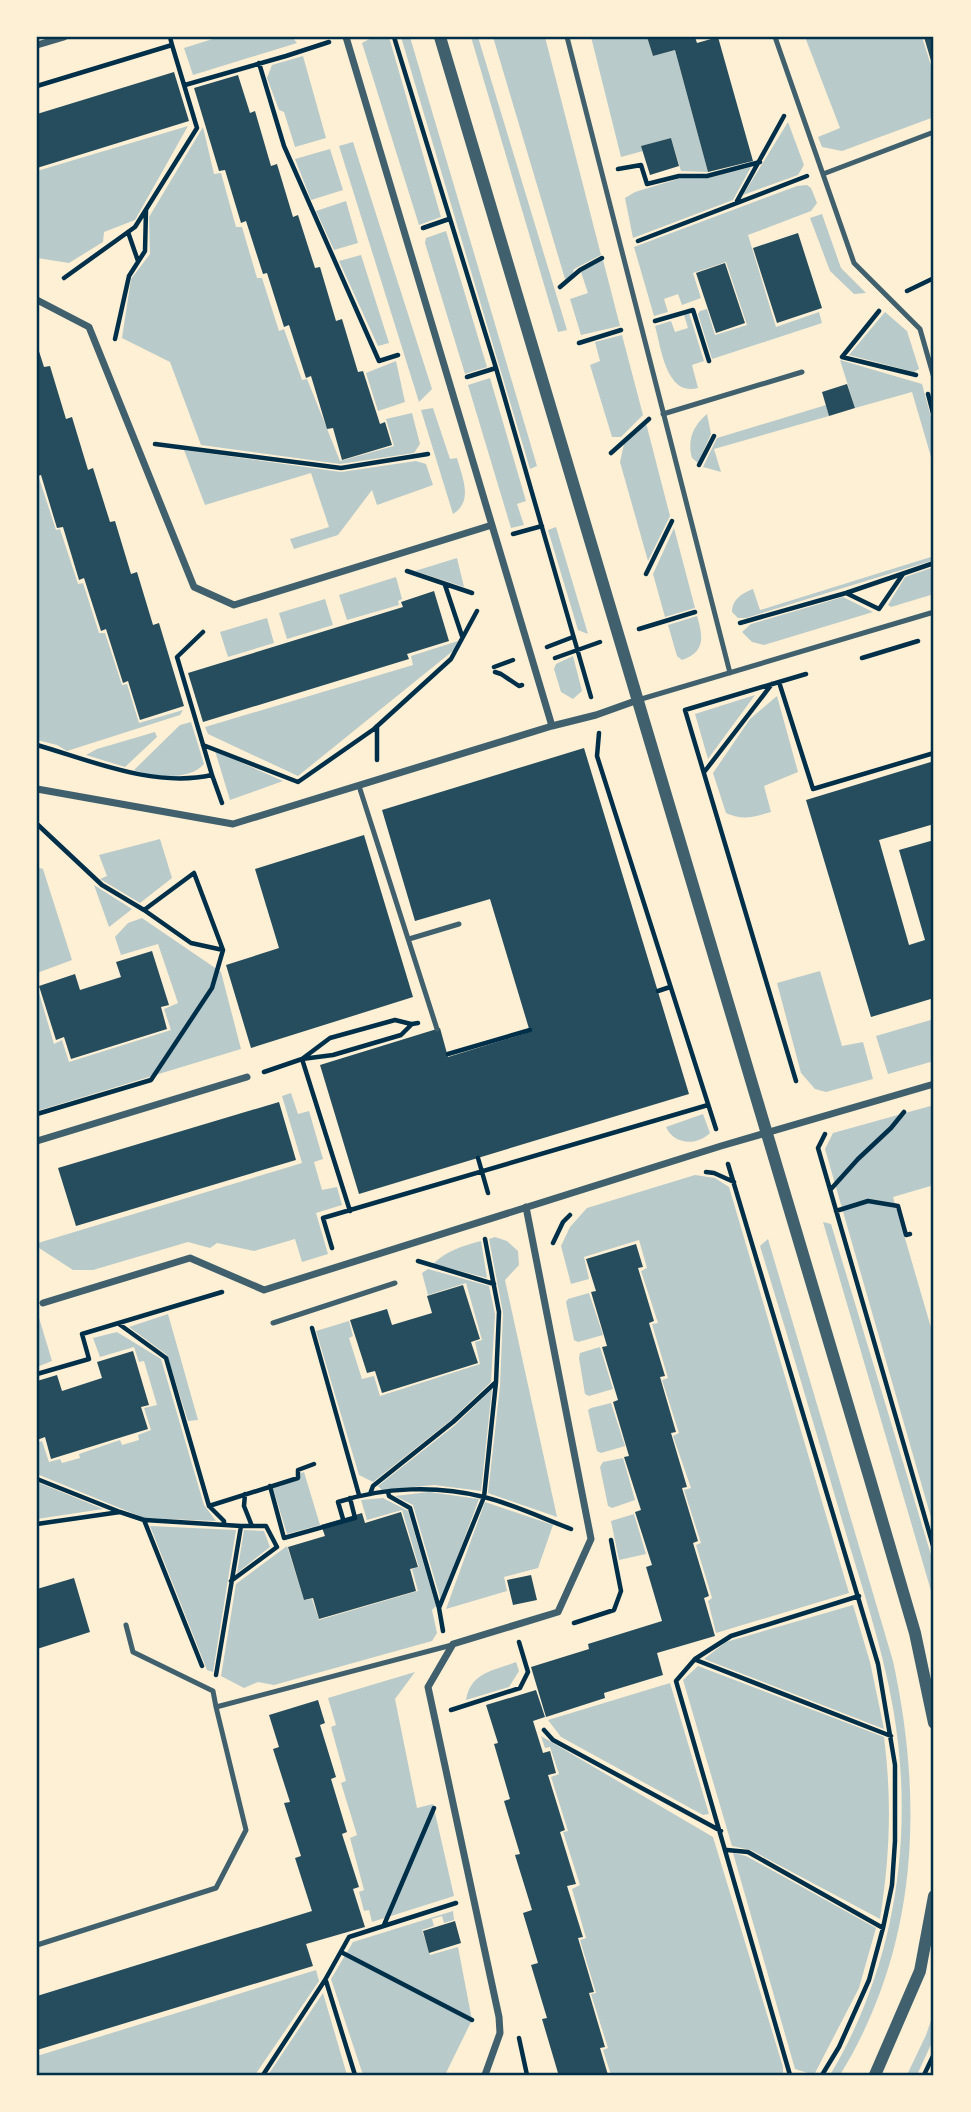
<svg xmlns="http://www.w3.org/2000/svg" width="971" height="2112" font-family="Arial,sans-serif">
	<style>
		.green { fill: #b9caca }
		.building { fill: #264d5e }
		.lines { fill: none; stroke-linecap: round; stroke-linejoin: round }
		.path { stroke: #003049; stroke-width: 4.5 }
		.service { stroke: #3f606c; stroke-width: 5 }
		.minor { stroke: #3f606c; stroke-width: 7 }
		.tertiary { stroke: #3f606c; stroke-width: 12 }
		.neatline { fill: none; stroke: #003049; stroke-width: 2.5 }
	</style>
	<rect width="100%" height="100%" fill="#fdf0d5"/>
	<path class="green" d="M219,37H292L297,43L193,75L184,48Z
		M373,37H389L441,217L419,225L362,43Z
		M401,37H410L537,466L530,469Z
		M471,37H478L567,330L558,332Z
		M493,37H545L601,255L574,269L572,276L565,279Z
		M591,37H647L653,56L675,50L708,172L681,171L671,138L642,146L643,151L621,157Z
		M805,37H922L934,75V117L842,151L822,147L818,137L840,128Z
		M303,56L326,138L295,147L284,112L279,110L267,78L272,65Z
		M788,122L804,165L798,175L743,195Z
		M188,126L135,220L104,232L103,242L69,263L37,258V171Z
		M203,127L214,174L221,173L236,227H242L257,278H262L279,331L284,329L302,380L307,379L340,461L394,446L386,419L412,413L420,444L414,453L340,464L201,445L170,362L122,338L131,279L150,254L149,217Z
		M353,142L432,389L419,402L339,146Z
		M330,149L343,190L311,200L295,159Z
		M751,167L733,200L633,238L625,198L635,192L681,178H709Z
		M807,185L811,188L817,203L811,211L748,235L776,327L819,312L822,323L712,359L698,314L700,311L707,309L715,335L747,325L726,262L693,273L701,298L682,305L678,294L664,299L668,312L654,316L634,247L797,186Z
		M346,201L358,243L334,250L316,211Z
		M822,214L841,268L866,293L854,294L830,271L810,218Z
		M446,231L487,367L465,374L425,243L426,238Z
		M361,255L389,343L378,346L339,261Z
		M603,260L620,326L581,335L570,299L588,293L581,272Z
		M885,312L907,331L919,369L914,372L849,355Z
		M689,313L704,361L692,365L698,388C666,397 661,347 655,326L671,321L675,332L688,328L684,315Z
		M622,335L643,415L621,437H612L590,365L600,361L595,342Z
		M840,360L922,384L934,428V467L912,392L855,408Z
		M396,361L405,402L378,411L366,373Z
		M490,378L526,501L517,504L524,525L511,528L468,385Z
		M826,405L829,416L714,449L721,472L703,467L717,438Z
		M433,408L450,459L457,458C462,477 474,501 453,514L421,410Z
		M707,414L711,434L698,463L692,458C687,440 693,426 707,414Z
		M646,423L670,516L648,561L620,462L624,444Z
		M184,450L341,472L416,461L426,464L433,485L377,505L372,490L338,535L294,549L290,539L329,527L311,473L205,505Z
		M37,478H39L56,530L60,529L78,584L83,583L99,633H105L122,685L127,684L139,723L183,710L180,715L67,751L57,745L37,740Z
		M556,527L588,634L578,630L548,530Z
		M674,528L695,608L665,617L653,574Z
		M934,556V560L746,618H738L732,612C732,599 743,593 753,589L760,610Z
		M457,558L464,587L415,571Z
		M934,567V594L891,607L888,605L905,577Z
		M396,577L402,599L398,601L399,605L347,620L339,595Z
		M843,597L873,612L764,645L752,642L742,632L751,624Z
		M325,599L333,625L287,639L279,613Z
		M697,616C703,636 706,652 682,660L677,656L668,625Z
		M267,618L274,643L228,657L220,632Z
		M458,641L459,646L298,776L208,734L205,727L413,665L411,656Z
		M573,656L582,691L573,699L561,692L554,669L556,664Z
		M755,695L708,759L695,714Z
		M777,696L798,772L764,786L771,812C752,817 745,821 726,813L713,773L750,719Z
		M191,722L204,764C190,781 153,777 134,770L180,725Z
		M155,732L157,737L125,767L86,755L97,749Z
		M215,751L283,781L230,800Z
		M160,839L172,878L140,903L100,879L107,876L99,855Z
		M37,867L43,869L72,960L37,973Z
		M94,885L132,909L109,927Z
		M142,918L221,972L241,1049L37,1111V986L54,1044L62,1040L69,1062L171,1030L164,1009L178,1003L158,944L121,955L115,937L128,923Z
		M820,971L842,1046L863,1042L873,1079L826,1092L815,1089L801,1073L777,983Z
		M934,1019V1061L888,1074L876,1036Z
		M291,1093L298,1114L309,1111L323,1159L314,1162L322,1190L337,1187L342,1205L316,1213L328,1254L302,1262L295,1239L254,1251L217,1243L210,1248L188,1242L93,1270H73L39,1248L38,1243L302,1163L282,1096Z
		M934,1105V1185L893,1197L934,1338V1528L825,1149L833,1133Z
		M703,1114L710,1133C697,1146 674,1145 666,1127Z
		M695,1175L715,1178L729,1187L849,1593L716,1633L708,1601L712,1598L696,1545L701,1543L684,1490L691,1488L673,1436L679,1433L662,1380L668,1378L652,1324L658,1323L641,1271L647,1268L639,1240L584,1257L589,1279L571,1284L561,1246L570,1227L587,1208Z
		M823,1222L831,1224L928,1545L934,1565V1601Z
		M495,1237L507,1241L518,1251L519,1265L505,1280L557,1517L488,1493L500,1386L503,1313L489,1239Z
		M768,1239L893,1661C924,1804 918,1948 840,2075H830C896,1965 915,1834 893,1708C882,1644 860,1582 842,1520C815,1428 788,1337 760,1246Z
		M481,1241L487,1278L433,1264C447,1250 463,1246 481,1241Z
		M428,1269L489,1286L495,1314L491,1382L451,1420L373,1482L359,1475L316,1331L349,1321L353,1336L349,1338L362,1379L374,1376L380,1396L480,1364L475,1342L482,1340L466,1283L428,1295L422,1273Z
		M589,1293L603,1335L578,1342L574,1340L566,1302L568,1299Z
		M37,1311L52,1361L37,1367Z
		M168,1314L198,1420L188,1421L167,1355L129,1327Z
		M117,1332L161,1359L204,1505L216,1521L144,1518L37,1474V1443L42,1441L49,1462L60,1459L62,1463L80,1458L79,1454L120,1440L122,1445L139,1440L138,1435L151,1430L144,1408L157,1405L144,1361L139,1362L134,1347L100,1357L93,1338Z
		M600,1347L613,1389L589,1396L585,1394L579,1358L580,1353Z
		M492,1389L481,1491L434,1485L382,1490L378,1486L454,1426Z
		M611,1403L625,1446L601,1453L597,1451L588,1410L591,1408Z
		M623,1458L635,1500L612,1508L608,1506L600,1467L603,1462Z
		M304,1472L320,1525L287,1534L273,1488L299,1480L301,1473Z
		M37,1482L103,1509L37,1519Z
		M429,1492L479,1499L441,1601L413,1505L395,1496Z
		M383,1498L408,1511L436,1606L432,1610L437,1633L432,1641L274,1685L258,1682L244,1688L221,1676L236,1584L287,1546L304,1600L312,1599L319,1620L418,1591L412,1569L419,1567L402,1510L367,1520L361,1500Z
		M485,1502L553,1525L538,1568L504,1577L507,1591L446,1609Z
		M634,1514L646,1554L619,1560L611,1521Z
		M150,1526L236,1530L213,1672L207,1670Z
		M244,1530L264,1531L270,1547L237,1573Z
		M853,1605L870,1662L884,1729L704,1659L726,1642Z
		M516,1662L519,1671L509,1687L466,1700C471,1672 493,1671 516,1662Z
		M698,1666L884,1737C892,1800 890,1856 880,1919L751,1850L732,1846L683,1680Z
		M415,1672L395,1699L417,1808L433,1804L454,1896L372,1922L369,1910L364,1911L359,1892L364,1890L350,1838L357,1835L341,1783L346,1781L331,1727L336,1725L328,1698Z
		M670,1683L709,1814L703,1815L561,1737L548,1720Z
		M541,1736L713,1837L783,2067V2075H611L603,2050L608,2048L591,1994L596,1993L580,1940L586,1938L572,1889L580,1885L563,1832L568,1831L551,1777L559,1774L550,1747L545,1748Z
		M733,1853L746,1856L876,1928L859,1988L814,2075L795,2069Z
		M453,1911L454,1920L444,1923L442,1916L432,1919L434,1926L422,1930L430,1955L458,1947L472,2020L445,2075H363L331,1979L353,1942Z
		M316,1970L319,1981L255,2075H37V2056Z
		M323,1993L347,2075H268Z
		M934,2012V2038L917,2075H907L926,2035Z"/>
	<path class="building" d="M647,37H695L697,43L718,37L753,161L708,172L675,50L653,56Z
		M924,37H934V71Z
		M174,72L189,121L37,168V114Z
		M238,75L250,113L255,111L271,166L277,164L293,217L298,215L315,268L320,267L336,321L342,319L358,372L363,371L380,424L385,422L392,445L342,460L333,428L327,429L311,376L306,378L289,325L284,327L267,273L263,274L246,221L241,223L225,170L219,171L194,88Z
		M671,138L679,166L650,175L641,146Z
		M798,233L822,308L777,323L753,248Z
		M725,263L745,323L716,333L696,273Z
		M37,345L44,367L50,366L66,419L72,417L88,470L93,468L110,522L115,521L131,574L137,572L153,625L159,623L184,706L140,720L128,681L123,683L106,629L101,631L84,578L79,580L63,527L57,528L41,475L37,476Z
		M847,384L855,408L829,416L822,392Z
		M434,591L449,641L407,654L409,659L203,722L188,673L403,607L401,602Z
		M584,748L689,1094L359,1194L320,1065L440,1028L448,1057L530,1032L490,899L415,921L382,810Z
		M934,761V824L879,840L909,945L925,940L899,850L934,840V998L871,1017L806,800Z
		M364,835L413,997L251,1048L226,965L279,948L255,869Z
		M152,951L169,1005L161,1007L167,1029L71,1059L64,1037L56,1040L39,986L75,974L80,990L121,977L116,962Z
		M279,1102L296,1160L76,1226L58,1168Z
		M636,1244L643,1267L638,1268L654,1321L649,1323L665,1376L660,1377L676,1432L671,1433L687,1487L682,1488L698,1541L693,1543L709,1596L704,1598L715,1636L657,1653L663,1675L604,1693L605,1698L546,1717L531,1667L589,1649L588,1644L662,1621L646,1567L652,1565L635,1512L641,1510L624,1457L629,1456L613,1402L618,1400L602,1347L607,1346L591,1292L596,1291L586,1259Z
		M463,1285L480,1339L471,1342L478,1363L382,1393L375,1371L367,1373L350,1320L387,1309L392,1325L432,1313L427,1296Z
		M133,1351L149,1405L141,1407L148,1429L51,1459L45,1437L37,1440V1381L57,1375L62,1391L102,1378L97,1362Z
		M401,1512L418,1567L410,1569L416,1591L319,1619L313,1598L304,1600L288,1547L325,1536L321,1525L362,1513L365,1523Z
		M531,1575L537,1600L513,1605L507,1580Z
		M74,1578L90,1632L37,1649V1589Z
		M536,1690L545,1717L533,1721L543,1753L550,1751L556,1773L548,1775L565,1830L560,1832L576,1884L567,1886L583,1937L578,1938L594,1992L589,1993L605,2047L600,2048L608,2075H552L558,2073L542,2019L547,2018L531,1965L538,1963L523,1913L532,1910L515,1855L520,1854L504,1801L510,1799L494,1744L498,1743L486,1705Z
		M318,1700L325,1723L320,1725L336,1777L331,1779L347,1832L342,1834L359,1887L353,1889L365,1927L306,1944L313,1966L37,2050V1996L312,1911L295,1858L301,1856L284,1803L290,1802L273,1749L279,1747L269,1715Z
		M455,1921L461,1943L429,1953L423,1931Z"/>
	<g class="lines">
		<path class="path" d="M394,37L496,368L591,697
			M259,63L284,146L379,361L398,355
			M185,85L286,56L329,42
			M37,86L172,45L170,37
			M618,169L641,165L647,184L679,176H707L760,162
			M737,201L784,116
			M423,228L449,219
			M128,232L138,261
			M638,241L807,176
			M64,278L135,227L197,128L172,45
			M560,287L580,270L602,258
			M907,291L934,278
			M879,311L842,357L916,375
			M655,321L693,310L709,361
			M115,339L129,276L145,251L146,210
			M579,343L621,330
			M467,377L496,368
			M928,394L934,417
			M155,444L341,468L428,454
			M611,453L649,419
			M699,465L714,436
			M513,534L542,526
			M407,571L472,593
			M646,574L672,521
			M445,585L462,636
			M846,593L879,609L903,574
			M740,623L846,593L934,563
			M639,629L695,612
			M547,647L573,637
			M555,658L600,642
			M862,658L918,641
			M494,667L513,660
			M495,672L501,674L519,686L522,685
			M779,682L806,674
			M599,733L597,756L716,1129
			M37,745C92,761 154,788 212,775L177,657L203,632
			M203,745L298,782L374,729L451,659L477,611
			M377,760V726
			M705,771L772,684
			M212,775L222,803
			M37,824L102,885L144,910L191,943L223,950L212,988L151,1080L37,1114
			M144,910L194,873L223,950
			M658,991L670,987
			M448,1054L530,1030
			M264,1072L302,1059L330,1038L395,1020L411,1024
			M796,1081L685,710L779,682L813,789L934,753
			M825,1134L818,1148L934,1549
			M478,1158L488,1193
			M728,1164L878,1664L895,1765V1841L892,1885L883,1928L869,1980L839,2047L822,2075
			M706,1172L714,1173L734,1182
			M831,1189L858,1159L891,1128L904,1112
			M350,1211L302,1059L333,1055L401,1035L412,1024L418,1023
			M836,1211L868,1201L898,1206L906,1235L910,1234
			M553,1243L563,1222L570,1215
			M332,1248L323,1218L708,1105
			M418,1261L494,1284
			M119,1324L166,1358L209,1506L298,1478V1470L314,1464
			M312,1328L359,1495
			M37,1374L89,1359L82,1334L222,1292
			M37,1479L120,1512
			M270,1486L284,1538L355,1518L350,1498
			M388,1492L389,1496L410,1508L439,1608L443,1631
			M245,1494L244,1506L252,1526
			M370,1494L373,1486L453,1422L496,1382L499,1312L485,1239
			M209,1506L224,1521V1525
			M343,1519L338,1502C384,1487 437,1485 484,1497C513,1504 542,1518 571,1529
			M145,1520L241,1526L216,1675
			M37,1524L120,1512L144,1520L202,1666
			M231,1581L277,1547L266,1526H241
			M439,1608L484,1497L496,1382
			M574,1623L614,1610L621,1591L611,1540
			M696,1660L891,1736
			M451,1710L520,1688L528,1672L519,1642
			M544,1730L553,1740L721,1831
			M727,1850L748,1852L883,1928
			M384,1925L434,1808
			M341,1952L472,2020
			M326,1981L355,2075
			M519,2038L527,2075
			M263,2075L325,1980L349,1937L456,1903
			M790,2075L676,1681L695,1659L731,1636L859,1596
			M924,2075L934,2054"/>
		<path class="service" d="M567,37L730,673
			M775,37L854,263L920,329L934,378
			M823,174L934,132
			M663,414L802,372
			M638,700L934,612
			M359,786L437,1029
			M409,939L459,924
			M273,1323L395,1283
			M126,1625L133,1652L213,1691L216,1707
			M37,1945L216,1888L246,1830L216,1707L452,1645"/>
		<path class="minor" d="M346,37L552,726L596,715L638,700
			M37,45L64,37
			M37,300L89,327L194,587L234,605L492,525
			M37,789L233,824L552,726
			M37,1141L247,1077
			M43,1303L190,1258L264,1290L721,1146L934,1084
			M485,2075L500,2033L499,2017L428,1687L453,1644L558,1612L591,1539L526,1207"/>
		<path class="tertiary" d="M440,37L869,1476L915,1633L934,1723
			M875,2075L920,1971L934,1896"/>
	</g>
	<rect width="971" height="2112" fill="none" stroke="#fdf0d5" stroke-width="77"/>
	<rect x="38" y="38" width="894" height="2036" class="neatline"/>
</svg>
